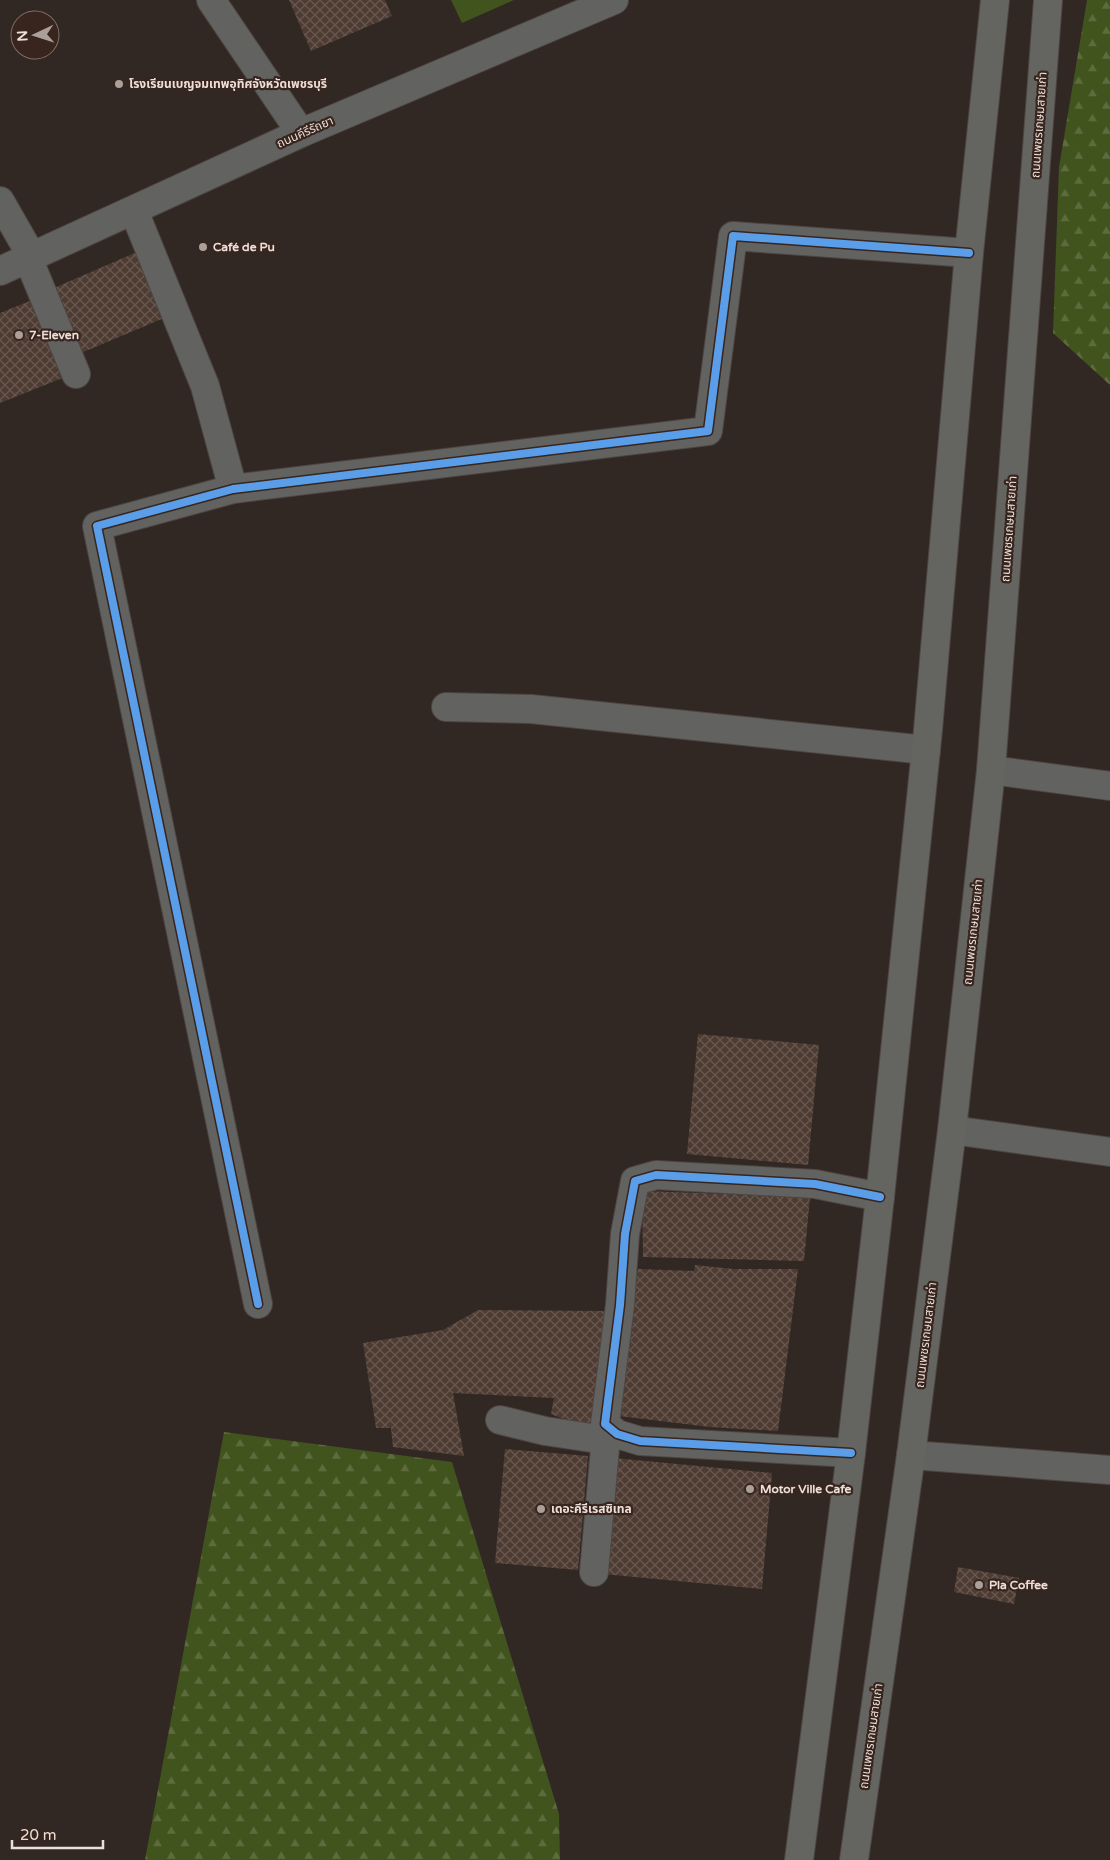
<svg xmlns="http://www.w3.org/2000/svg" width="1110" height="1860" font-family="'Varela Round','Noto Sans Thai',sans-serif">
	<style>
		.forest { fill: url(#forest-firs) }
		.park { fill: #41541e }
		.building { fill: url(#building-cross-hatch) }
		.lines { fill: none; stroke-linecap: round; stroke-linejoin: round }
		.minor-casing { stroke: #4e4642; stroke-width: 30 }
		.major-casing { stroke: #4e4642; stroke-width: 30 }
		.minor { stroke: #626360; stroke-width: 28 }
		.major { stroke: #646460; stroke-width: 28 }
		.cycleway-casing { stroke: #37251e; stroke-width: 11 }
		.cycleway { stroke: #5a9eea; stroke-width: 8 }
		.poi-dot { fill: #ab9f9a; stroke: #37251e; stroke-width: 2 }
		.labels { text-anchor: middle; stroke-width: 4.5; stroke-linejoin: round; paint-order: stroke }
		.poi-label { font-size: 12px; font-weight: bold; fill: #ecdfda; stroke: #37251e; text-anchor: start }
		.street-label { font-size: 12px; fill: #ecdfda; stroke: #37251e }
	</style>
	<defs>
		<pattern id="forest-firs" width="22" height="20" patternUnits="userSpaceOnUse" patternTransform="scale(1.25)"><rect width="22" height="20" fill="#41541e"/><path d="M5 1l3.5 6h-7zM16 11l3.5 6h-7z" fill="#5d6c3e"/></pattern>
		<pattern id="building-cross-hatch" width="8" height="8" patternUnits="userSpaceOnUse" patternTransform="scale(1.25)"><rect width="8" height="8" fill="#4e3c33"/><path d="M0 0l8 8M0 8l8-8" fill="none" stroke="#685850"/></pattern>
	</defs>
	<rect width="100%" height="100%" fill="#312824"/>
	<path class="forest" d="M1087,0H1110V385L1053,333L1059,167Z
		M224,1432L452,1462L559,1814L560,1860H145Z"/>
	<path class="park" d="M451,0H514L462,23Z"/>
	<path class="building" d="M289,0H385L392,16L311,51Z
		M137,252L164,318L74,356L47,291Z
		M40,297L70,375L0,403V313Z
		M698,1034L819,1045L808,1165L687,1154Z
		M642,1191L810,1197L804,1261L643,1257Z
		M695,1265L733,1269H798L778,1431L710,1427L619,1416L638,1269L694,1271Z
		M478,1310L605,1311L592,1430L551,1414L554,1398L453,1393L464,1456L393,1447L391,1428H376L363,1343L443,1330Z
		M505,1449L588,1456L578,1570L495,1563Z
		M614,1458L772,1473L762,1589L603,1574Z
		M958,1567L1019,1578L1014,1604L954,1592Z"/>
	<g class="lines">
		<defs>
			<path id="minor" d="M211,0L301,133
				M0,201L32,257
				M134,211L205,386L233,489
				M28,258L76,374
				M0,271L301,133L614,0
				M446,707L531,709L926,750
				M991,770L1110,786
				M952,1130L1110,1152
				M258,1304L97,526L233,489L708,431L733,236L969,253
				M500,1420L545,1431L598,1439L617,1434
				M851,1453L640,1441L617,1434L605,1424L620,1305L625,1234L635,1181L656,1175L815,1184L880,1197
				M911,1455L1110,1470
				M594,1572L606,1437"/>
			<path id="major" d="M799,1860L851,1453L880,1197L928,730L969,253L995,0
				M854,1860L911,1455L952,1130L991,770L1048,0"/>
		</defs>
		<use href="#minor" class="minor-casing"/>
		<use href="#major" class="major-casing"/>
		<use href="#minor" class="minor"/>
		<use href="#major" class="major"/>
		<defs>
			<path id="cycleway" d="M258,1304L97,526L233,489L708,431L733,236L969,253
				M851,1453L640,1441L617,1434L605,1424L620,1305L625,1234L635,1181L656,1175L815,1184L880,1197"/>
		</defs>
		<use href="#cycleway" class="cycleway-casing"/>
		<use href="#cycleway" class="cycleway"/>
	</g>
	<g class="poi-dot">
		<circle cx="119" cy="84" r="5"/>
		<circle cx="203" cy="247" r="5"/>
		<circle cx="19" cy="335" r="5"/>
		<circle cx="750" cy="1489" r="5"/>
		<circle cx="541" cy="1509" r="5"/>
		<circle cx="979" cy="1585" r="5"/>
	</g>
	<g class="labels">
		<g class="poi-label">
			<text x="129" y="88">โรงเรียนเบญจมเทพอุทิศจังหวัดเพชรบุรี</text>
			<text x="213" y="251">Café de Pu</text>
			<text x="29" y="339">7-Eleven</text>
			<text x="760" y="1493">Motor Ville Cafe</text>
			<text x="551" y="1513">เดอะคีรีเรสซิเทล</text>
			<text x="989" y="1589">Pla Coffee</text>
		</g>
		<g class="street-label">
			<text transform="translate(1039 125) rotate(-86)" y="4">ถนนเพชรเกษมสายเก่า</text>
			<text transform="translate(305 132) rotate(-24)" y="4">ถนนคีรีรัถยา</text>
			<text transform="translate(1009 529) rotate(-86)" y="4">ถนนเพชรเกษมสายเก่า</text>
			<text transform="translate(973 932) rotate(-84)" y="4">ถนนเพชรเกษมสายเก่า</text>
			<text transform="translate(926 1335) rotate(-83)" y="4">ถนนเพชรเกษมสายเก่า</text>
			<text transform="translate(871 1736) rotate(-82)" y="4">ถนนเพชรเกษมสายเก่า</text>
		</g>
	</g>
	<g transform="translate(35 35) rotate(266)"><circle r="24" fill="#37251e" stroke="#7f6f69"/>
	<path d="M0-4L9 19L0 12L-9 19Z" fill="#ab9f9a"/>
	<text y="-8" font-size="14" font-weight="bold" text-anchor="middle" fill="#ecdfda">N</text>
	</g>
	<path d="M12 1840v8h91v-8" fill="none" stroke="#ecdfda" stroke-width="2.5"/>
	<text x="20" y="1840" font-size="15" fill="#ecdfda" stroke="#37251e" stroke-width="4" paint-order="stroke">20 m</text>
</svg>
